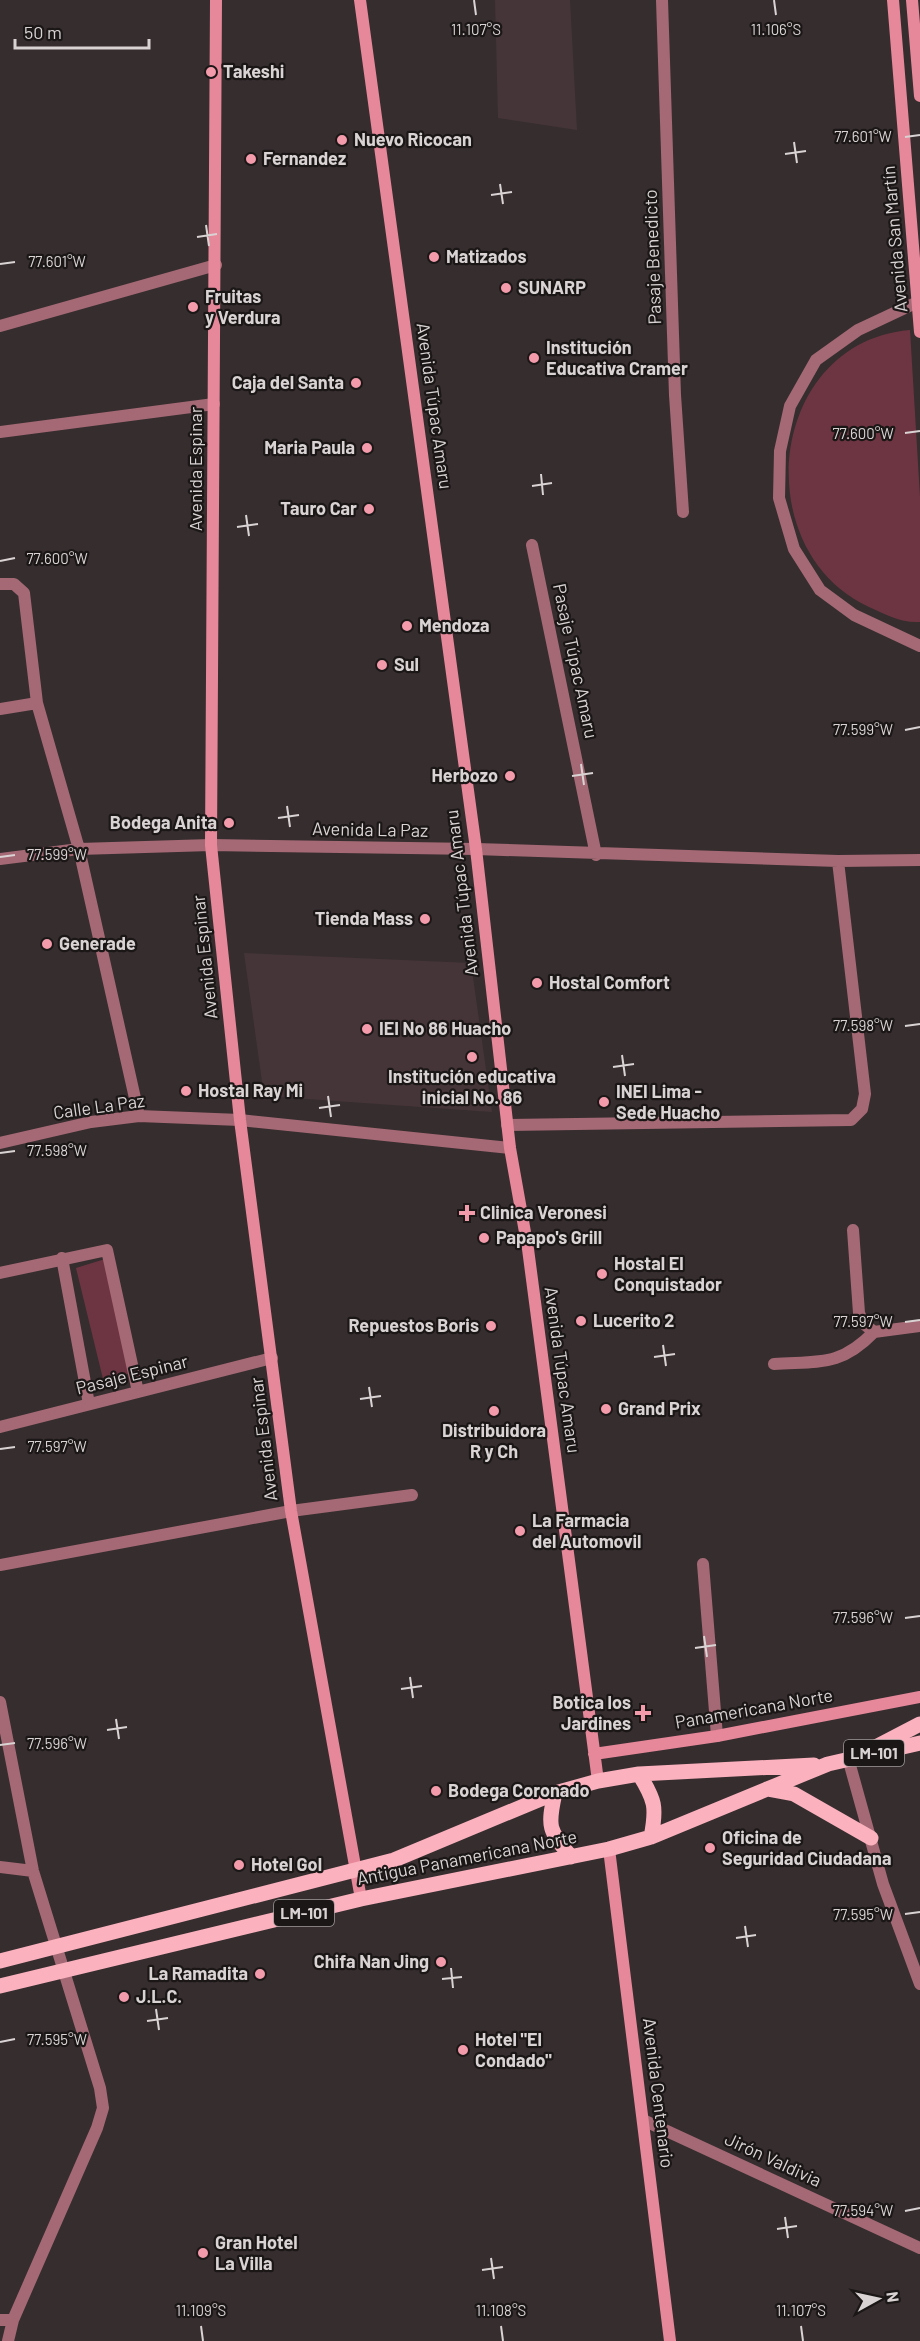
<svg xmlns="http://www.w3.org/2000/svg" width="920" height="2341" font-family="Barlow,sans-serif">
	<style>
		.built { fill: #453538 }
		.green { fill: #6d3541 }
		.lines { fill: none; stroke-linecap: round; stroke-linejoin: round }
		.street { stroke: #a46974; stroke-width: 12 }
		.secondary { stroke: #e6879a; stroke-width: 12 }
		.primary { stroke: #fbb1be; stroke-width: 15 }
		.ticks { fill: none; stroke: #d9d3d4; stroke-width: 2 }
		.poi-dot { fill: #f39aab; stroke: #1b1717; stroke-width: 2 }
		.labels { text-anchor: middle; stroke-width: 4.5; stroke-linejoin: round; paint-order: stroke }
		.shield { fill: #1b1717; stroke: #a09b9b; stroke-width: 1.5 }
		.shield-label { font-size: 16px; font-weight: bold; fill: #d9d3d4 }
		.poi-label { font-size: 18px; font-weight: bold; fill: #d9d3d4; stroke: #1b1717; text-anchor: start }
		.street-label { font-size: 18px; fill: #d9d3d4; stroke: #1b1717 }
		.ticks-label { font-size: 15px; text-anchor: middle; fill: #d9d3d4; stroke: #1b1717; stroke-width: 4.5; stroke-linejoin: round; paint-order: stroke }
	</style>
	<rect width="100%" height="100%" fill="#362d2f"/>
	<path class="built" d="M495,0H570L577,130L498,118Z
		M244,953L471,963L492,1112L264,1096Z"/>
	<path class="green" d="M910,330L920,497V622C900,623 887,615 869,607C746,550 768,342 910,330Z
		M105,1259L133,1372L104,1383L76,1268Z"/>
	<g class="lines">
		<path class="street" d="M662,0L675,395L683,512
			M920,301L858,330L816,360L790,406L780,451L779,498L794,549L820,590L854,615L920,646
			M0,326L216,265
			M0,432L214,404
			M532,545L596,855
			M0,584H14L24,593L37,703L79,849L139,1116
			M0,709L37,703
			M0,859L79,849L211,845L476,849L838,861L920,860
			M507,1125L851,1120L862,1109L865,1094L838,861
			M0,1143L91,1122L139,1116L240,1120L510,1148
			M853,1230L859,1313L863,1323L874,1332L920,1326
			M62,1258L89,1404
			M0,1273L107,1250L138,1392
			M774,1364C819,1361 840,1367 874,1332
			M0,1427L272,1358
			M703,1564L717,1736
			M0,1565L291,1511L412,1495
			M0,1702L33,1871L100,2088L103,2108L97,2128L13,2320L8,2341
			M848,1758L883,1884L920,1984
			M0,1867L33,1871
			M643,2120L920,2248
			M0,2320H13"/>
		<path class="secondary" d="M216,0L211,845L240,1120L291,1511L361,1899
			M360,0L476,849L510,1148L528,1249L598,1781
			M893,0L920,332
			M912,0L920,96
			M594,1754L717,1736L920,1697
			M609,1849L670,2341"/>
		<path class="primary" d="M872,1749L920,1724
			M639,1774C655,1800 657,1807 651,1837
			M767,1789L794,1794L871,1838
			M555,1793C547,1828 549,1830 571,1857
			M0,1961L394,1860L555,1793L598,1781L639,1774L814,1765
			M0,1986L361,1899L609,1849L651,1837L828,1764L920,1743"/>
	</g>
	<path class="ticks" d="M474,0L476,15M774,0L776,15M905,137L920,135M794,142L797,163M785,154L806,151M500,184L503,204M491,195L512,192M206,225L209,246M197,237L217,234M0,264L15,262M905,433L920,431M541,474L543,495M532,486L552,483M246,515L249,536M237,527L258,524M0,561L15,558M905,730L920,727M581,764L584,785M572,776L593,773M287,806L290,827M278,818L299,815M0,857L15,855M905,1026L920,1024M622,1055L625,1076M613,1067L634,1064M328,1096L331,1117M319,1108L340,1105M0,1153L15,1151M905,1322L920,1320M663,1345L666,1366M654,1357L675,1354M369,1387L372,1407M360,1399L381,1396M0,1449L15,1447M905,1618L920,1616M704,1636L707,1657M695,1648L716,1645M410,1677L413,1698M401,1689L422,1686M116,1719L119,1739M107,1730L127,1727M0,1745L15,1743M905,1914L920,1912M745,1926L748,1947M736,1938L756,1935M451,1968L453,1988M442,1979L462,1977M156,2009L159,2030M147,2021L168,2018M0,2042L15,2039M905,2211L920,2208M785,2217L788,2238M777,2229L797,2226M491,2258L494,2279M482,2270L503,2267M201,2326L203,2341M501,2326L503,2341M801,2326L803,2341"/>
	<g class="poi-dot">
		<circle cx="211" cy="72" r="6"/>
		<circle cx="342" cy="140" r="6"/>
		<circle cx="251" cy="159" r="6"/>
		<circle cx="434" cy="257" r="6"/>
		<circle cx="506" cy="288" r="6"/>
		<circle cx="193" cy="307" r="6"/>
		<circle cx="534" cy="358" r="6"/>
		<circle cx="356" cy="383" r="6"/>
		<circle cx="367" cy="448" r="6"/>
		<circle cx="369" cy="509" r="6"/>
		<circle cx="407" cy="626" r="6"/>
		<circle cx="382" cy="665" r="6"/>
		<circle cx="510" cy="776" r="6"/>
		<circle cx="229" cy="823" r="6"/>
		<circle cx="425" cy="919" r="6"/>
		<circle cx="47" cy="944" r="6"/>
		<circle cx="537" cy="983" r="6"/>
		<circle cx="367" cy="1029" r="6"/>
		<circle cx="472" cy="1057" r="6"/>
		<circle cx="186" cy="1091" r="6"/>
		<circle cx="604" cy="1102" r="6"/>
		<path d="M464 1204h6v6h6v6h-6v6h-6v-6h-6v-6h6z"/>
		<circle cx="484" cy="1238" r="6"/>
		<circle cx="602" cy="1274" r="6"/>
		<circle cx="581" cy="1321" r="6"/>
		<circle cx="491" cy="1326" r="6"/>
		<circle cx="606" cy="1409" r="6"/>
		<circle cx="494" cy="1411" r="6"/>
		<circle cx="520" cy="1531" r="6"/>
		<path d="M640 1704h6v6h6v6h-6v6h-6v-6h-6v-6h6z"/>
		<circle cx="436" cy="1791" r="6"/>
		<circle cx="710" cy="1848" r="6"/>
		<circle cx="239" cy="1865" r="6"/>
		<circle cx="441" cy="1962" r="6"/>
		<circle cx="260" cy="1974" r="6"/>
		<circle cx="124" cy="1997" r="6"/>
		<circle cx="463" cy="2050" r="6"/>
		<circle cx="203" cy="2253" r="6"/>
	</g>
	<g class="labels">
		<g class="shield">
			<rect x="844" y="1740" width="60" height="26" rx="4.5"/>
			<rect x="274" y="1900" width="60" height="26" rx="4.5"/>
		</g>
		<g class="shield-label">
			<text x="874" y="1759">LM-101</text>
			<text x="304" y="1919">LM-101</text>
		</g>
		<g class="poi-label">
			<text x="223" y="78">Takeshi</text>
			<text x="354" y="146">Nuevo Ricocan</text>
			<text x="263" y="165">Fernandez</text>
			<text x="446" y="263">Matizados</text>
			<text x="518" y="294">SUNARP</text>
			<text x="205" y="303">Fruitas<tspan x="205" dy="21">y Verdura</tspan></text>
			<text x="546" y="354">Institución<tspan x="546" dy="21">Educativa Cramer</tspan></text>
			<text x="344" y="389" text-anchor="end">Caja del Santa</text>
			<text x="355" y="454" text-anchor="end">Maria Paula</text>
			<text x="357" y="515" text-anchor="end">Tauro Car</text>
			<text x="419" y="632">Mendoza</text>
			<text x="394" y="671">Sul</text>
			<text x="498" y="782" text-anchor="end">Herbozo</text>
			<text x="217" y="829" text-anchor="end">Bodega Anita</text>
			<text x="413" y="925" text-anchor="end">Tienda Mass</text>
			<text x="59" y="950">Generade</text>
			<text x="549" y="989">Hostal Comfort</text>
			<text x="379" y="1035">IEI No 86 Huacho</text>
			<text x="472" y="1083" text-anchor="middle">Institución educativa<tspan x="472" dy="21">inicial No. 86</tspan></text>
			<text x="198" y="1097">Hostal Ray Mi</text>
			<text x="616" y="1098">INEI Lima -<tspan x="616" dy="21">Sede Huacho</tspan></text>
			<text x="480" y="1219">Clinica Veronesi</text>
			<text x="496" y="1244">Papapo's Grill</text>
			<text x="614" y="1270">Hostal El<tspan x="614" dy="21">Conquistador</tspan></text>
			<text x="593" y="1327">Lucerito 2</text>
			<text x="479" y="1332" text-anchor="end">Repuestos Boris</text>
			<text x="618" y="1415">Grand Prix</text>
			<text x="494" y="1437" text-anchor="middle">Distribuidora<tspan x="494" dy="21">R y Ch</tspan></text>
			<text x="532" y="1527">La Farmacia<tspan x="532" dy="21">del Automovil</tspan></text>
			<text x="631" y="1709" text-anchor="end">Botica los<tspan x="631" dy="21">Jardines</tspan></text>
			<text x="448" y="1797">Bodega Coronado</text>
			<text x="722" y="1844">Oficina de<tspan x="722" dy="21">Seguridad Ciudadana</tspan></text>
			<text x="251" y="1871">Hotel Gol</text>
			<text x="429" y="1968" text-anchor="end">Chifa Nan Jing</text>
			<text x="248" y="1980" text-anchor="end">La Ramadita</text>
			<text x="136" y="2003">J.L.C.</text>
			<text x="475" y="2046">Hotel "El<tspan x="475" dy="21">Condado"</tspan></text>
			<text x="215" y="2249">Gran Hotel<tspan x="215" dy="21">La Villa</tspan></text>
		</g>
		<g class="street-label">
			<text transform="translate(895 239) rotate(-95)" y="6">Avenida San Martín</text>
			<text transform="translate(653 257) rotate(-92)" y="6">Pasaje Benedicto</text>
			<text transform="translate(434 406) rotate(82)" y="6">Avenida Túpac Amaru</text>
			<text transform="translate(196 469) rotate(-90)" y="6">Avenida Espinar</text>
			<text transform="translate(575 661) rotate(78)" y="6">Pasaje Túpac Amaru</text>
			<text transform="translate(370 830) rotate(1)" y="6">Avenida La Paz</text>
			<text transform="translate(462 893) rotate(-97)" y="6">Avenida Túpac Amaru</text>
			<text transform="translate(205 957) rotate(-96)" y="6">Avenida Espinar</text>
			<text transform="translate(99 1107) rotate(-8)" y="6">Calle La Paz</text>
			<text transform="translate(562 1370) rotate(82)" y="6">Avenida Túpac Amaru</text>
			<text transform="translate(132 1375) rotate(-14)" y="6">Pasaje Espinar</text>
			<text transform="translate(264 1439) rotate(-97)" y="6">Avenida Espinar</text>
			<text transform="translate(754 1709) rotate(-10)" y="6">Panamericana Norte</text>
			<text transform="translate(467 1858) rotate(-11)" y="6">Antigua Panamericana Norte</text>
			<text transform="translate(658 2093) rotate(83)" y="6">Avenida Centenario</text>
			<text transform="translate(773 2160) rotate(25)" y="6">Jirón Valdivia</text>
		</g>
	</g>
	<g class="ticks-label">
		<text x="476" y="35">11.107°S</text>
		<text x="776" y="35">11.106°S</text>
		<text x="863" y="142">77.601°W</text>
		<text x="57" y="267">77.601°W</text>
		<text x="863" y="439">77.600°W</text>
		<text x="57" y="564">77.600°W</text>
		<text x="863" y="735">77.599°W</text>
		<text x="57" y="860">77.599°W</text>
		<text x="863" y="1031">77.598°W</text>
		<text x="57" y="1156">77.598°W</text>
		<text x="863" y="1327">77.597°W</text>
		<text x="57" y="1452">77.597°W</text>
		<text x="863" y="1623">77.596°W</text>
		<text x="57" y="1749">77.596°W</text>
		<text x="863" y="1920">77.595°W</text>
		<text x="57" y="2045">77.595°W</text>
		<text x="863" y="2216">77.594°W</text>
		<text x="201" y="2316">11.109°S</text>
		<text x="501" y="2316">11.108°S</text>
		<text x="801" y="2316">11.107°S</text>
	</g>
	<g transform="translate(878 2299) rotate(82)" stroke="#1b1717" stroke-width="4.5" paint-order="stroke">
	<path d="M0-4.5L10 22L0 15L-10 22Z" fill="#d9d3d4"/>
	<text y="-9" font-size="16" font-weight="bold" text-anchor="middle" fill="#d9d3d4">N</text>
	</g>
	<path d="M15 39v9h134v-9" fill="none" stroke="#d9d3d4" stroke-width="3"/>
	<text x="24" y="39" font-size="18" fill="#d9d3d4" stroke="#1b1717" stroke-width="4.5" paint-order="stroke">50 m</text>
</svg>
